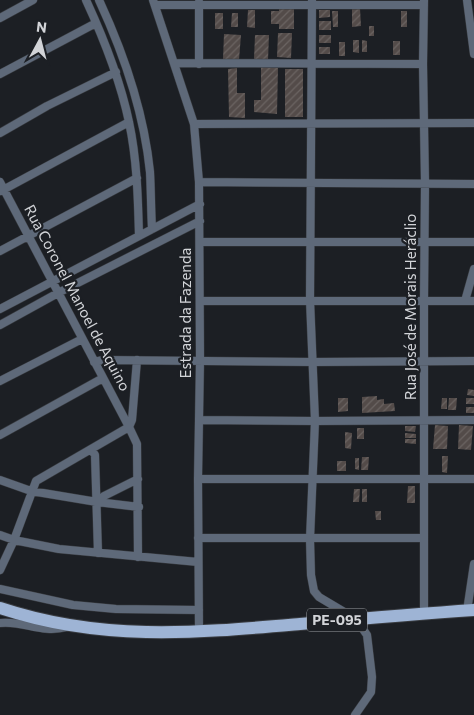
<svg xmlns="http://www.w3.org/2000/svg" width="474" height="715" font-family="Commissioner,sans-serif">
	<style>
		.building { fill: url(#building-hatch) }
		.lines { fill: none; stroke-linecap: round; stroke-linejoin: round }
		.street-casing { stroke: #393c41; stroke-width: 9 }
		.primary-casing { stroke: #393c41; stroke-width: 14 }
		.street { stroke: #5e6979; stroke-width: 8 }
		.primary { stroke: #9eb4d5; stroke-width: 12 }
		.labels { text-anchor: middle; stroke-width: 4.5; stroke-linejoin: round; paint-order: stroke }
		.shield { fill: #1c1f24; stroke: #9b9ea2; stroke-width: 1 }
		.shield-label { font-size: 14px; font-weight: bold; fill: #d2d4d8 }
		.street-label { font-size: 15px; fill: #d2d4d8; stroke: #1c1f24 }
	</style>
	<defs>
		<pattern id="building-hatch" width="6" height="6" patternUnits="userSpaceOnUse" patternTransform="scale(1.25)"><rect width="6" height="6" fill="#534b49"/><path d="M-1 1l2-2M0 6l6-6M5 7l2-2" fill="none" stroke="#6b6462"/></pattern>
	</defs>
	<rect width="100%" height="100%" fill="#1c1f24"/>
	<path class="building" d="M279,7L294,8V29H279V24H271V11H279Z
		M352,8H360L361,26L352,27Z
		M248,10H255V28L247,27Z
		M319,10H330V17L319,18Z
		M332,11H338V27H333Z
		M401,11H407V27H401Z
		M215,13H223V29H215Z
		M232,13H238V27H231Z
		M319,21H331V30H319Z
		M369,26H374V36H369Z
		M278,33H292L291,58L277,57Z
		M224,34L241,35L239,60L223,59Z
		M255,35H269L268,60L254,59Z
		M319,35H331V43H319Z
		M353,40H359V53L353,52Z
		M362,40L367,41V52H362Z
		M393,41H400V55H393Z
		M339,42H345V56H339Z
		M319,47H330V54H319Z
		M261,67L278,68L277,114L254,112V100H261Z
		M237,68V93H245V118L229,117L228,69Z
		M285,69H303V117H285Z
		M468,389L474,390V396L467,395Z
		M377,396V400L384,399V404L394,403L395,411L362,413V397Z
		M338,398H348V411L338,412Z
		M442,398H447V409H441Z
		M449,398H457L456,410H448Z
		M466,398H474V404H466Z
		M466,407H474V413H466Z
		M435,425L448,426L447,449H433Z
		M459,425L473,426L471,450L458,449Z
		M405,426H416L415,432L405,431Z
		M357,428H364V439H357Z
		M345,432L352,433L351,449L345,448Z
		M405,433L416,434V438H405Z
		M405,439H416V444L405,443Z
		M442,456H448L447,473L442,472Z
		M362,457H369L368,470H361Z
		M355,458H359V470L355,469Z
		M337,461H346V471H337Z
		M408,486H415V503H407Z
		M354,489H360L359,502H353Z
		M362,489H367V502H362Z
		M375,511H381V520H376Z"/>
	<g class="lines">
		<defs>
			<path id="street" d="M86,0C104,39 120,79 129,122C137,159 138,198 139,236
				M99,0C124,54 144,112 150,172C151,191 151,210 152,229
				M153,0L194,124L199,182L200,360L198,479L199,632
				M312,0L310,300L315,421L310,539L311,575L314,591L319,597L356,619L367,635L372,677L371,692L355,715
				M424,0L423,64L425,183L424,301V614
				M467,0L474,54
				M155,5H424
				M0,18L33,0
				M175,63L423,64
				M199,64V2
				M0,74L96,23
				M194,124L474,123
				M0,133L47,106L116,72
				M0,182L129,427L137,444L138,557
				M199,182L474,184
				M1,191L129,122
				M201,242H474
				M0,251L137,178
				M200,301H474
				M465,301L474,269
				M0,309L200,204
				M0,325L58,293L200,221
				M94,362L103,360L313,362L474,361
				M0,381L82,339
				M199,420L315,421L474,420
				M0,435L103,378
				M91,449L95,455L98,553
				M198,479H474
				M0,480L31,491L97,502L139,507
				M97,502L104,496L138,479
				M0,535L14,540L59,549L198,562
				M198,538H424
				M0,570L14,540L36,481L129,427L132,420L137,360
				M0,589L73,605L116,609L199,610
				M467,611L474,564
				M0,623C23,620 41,634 67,627"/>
			<path id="primary" d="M0,608C102,642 196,633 300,624C358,619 416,614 474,610"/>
		</defs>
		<use href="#street" class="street-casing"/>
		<use href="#primary" class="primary-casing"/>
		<use href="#street" class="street"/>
		<use href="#primary" class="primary"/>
	</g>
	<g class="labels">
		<rect class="shield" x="307" y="608.5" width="60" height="23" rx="4"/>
		<g class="shield-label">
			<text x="337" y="625">PE-095</text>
		</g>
		<g class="street-label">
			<text transform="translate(77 298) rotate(62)" y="5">Rua Coronel Manoel de Aquino</text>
			<text transform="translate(411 307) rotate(-90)" y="5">Rua José de Morais Heráclio</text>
			<text transform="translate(186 313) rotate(-90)" y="5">Estrada da Fazenda</text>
		</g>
	</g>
	<g transform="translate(40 40) rotate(7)" stroke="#1c1f24" stroke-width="4" paint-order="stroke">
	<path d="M0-4L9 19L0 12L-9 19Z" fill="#d2d4d8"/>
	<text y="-8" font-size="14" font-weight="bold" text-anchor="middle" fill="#d2d4d8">N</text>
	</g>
</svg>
